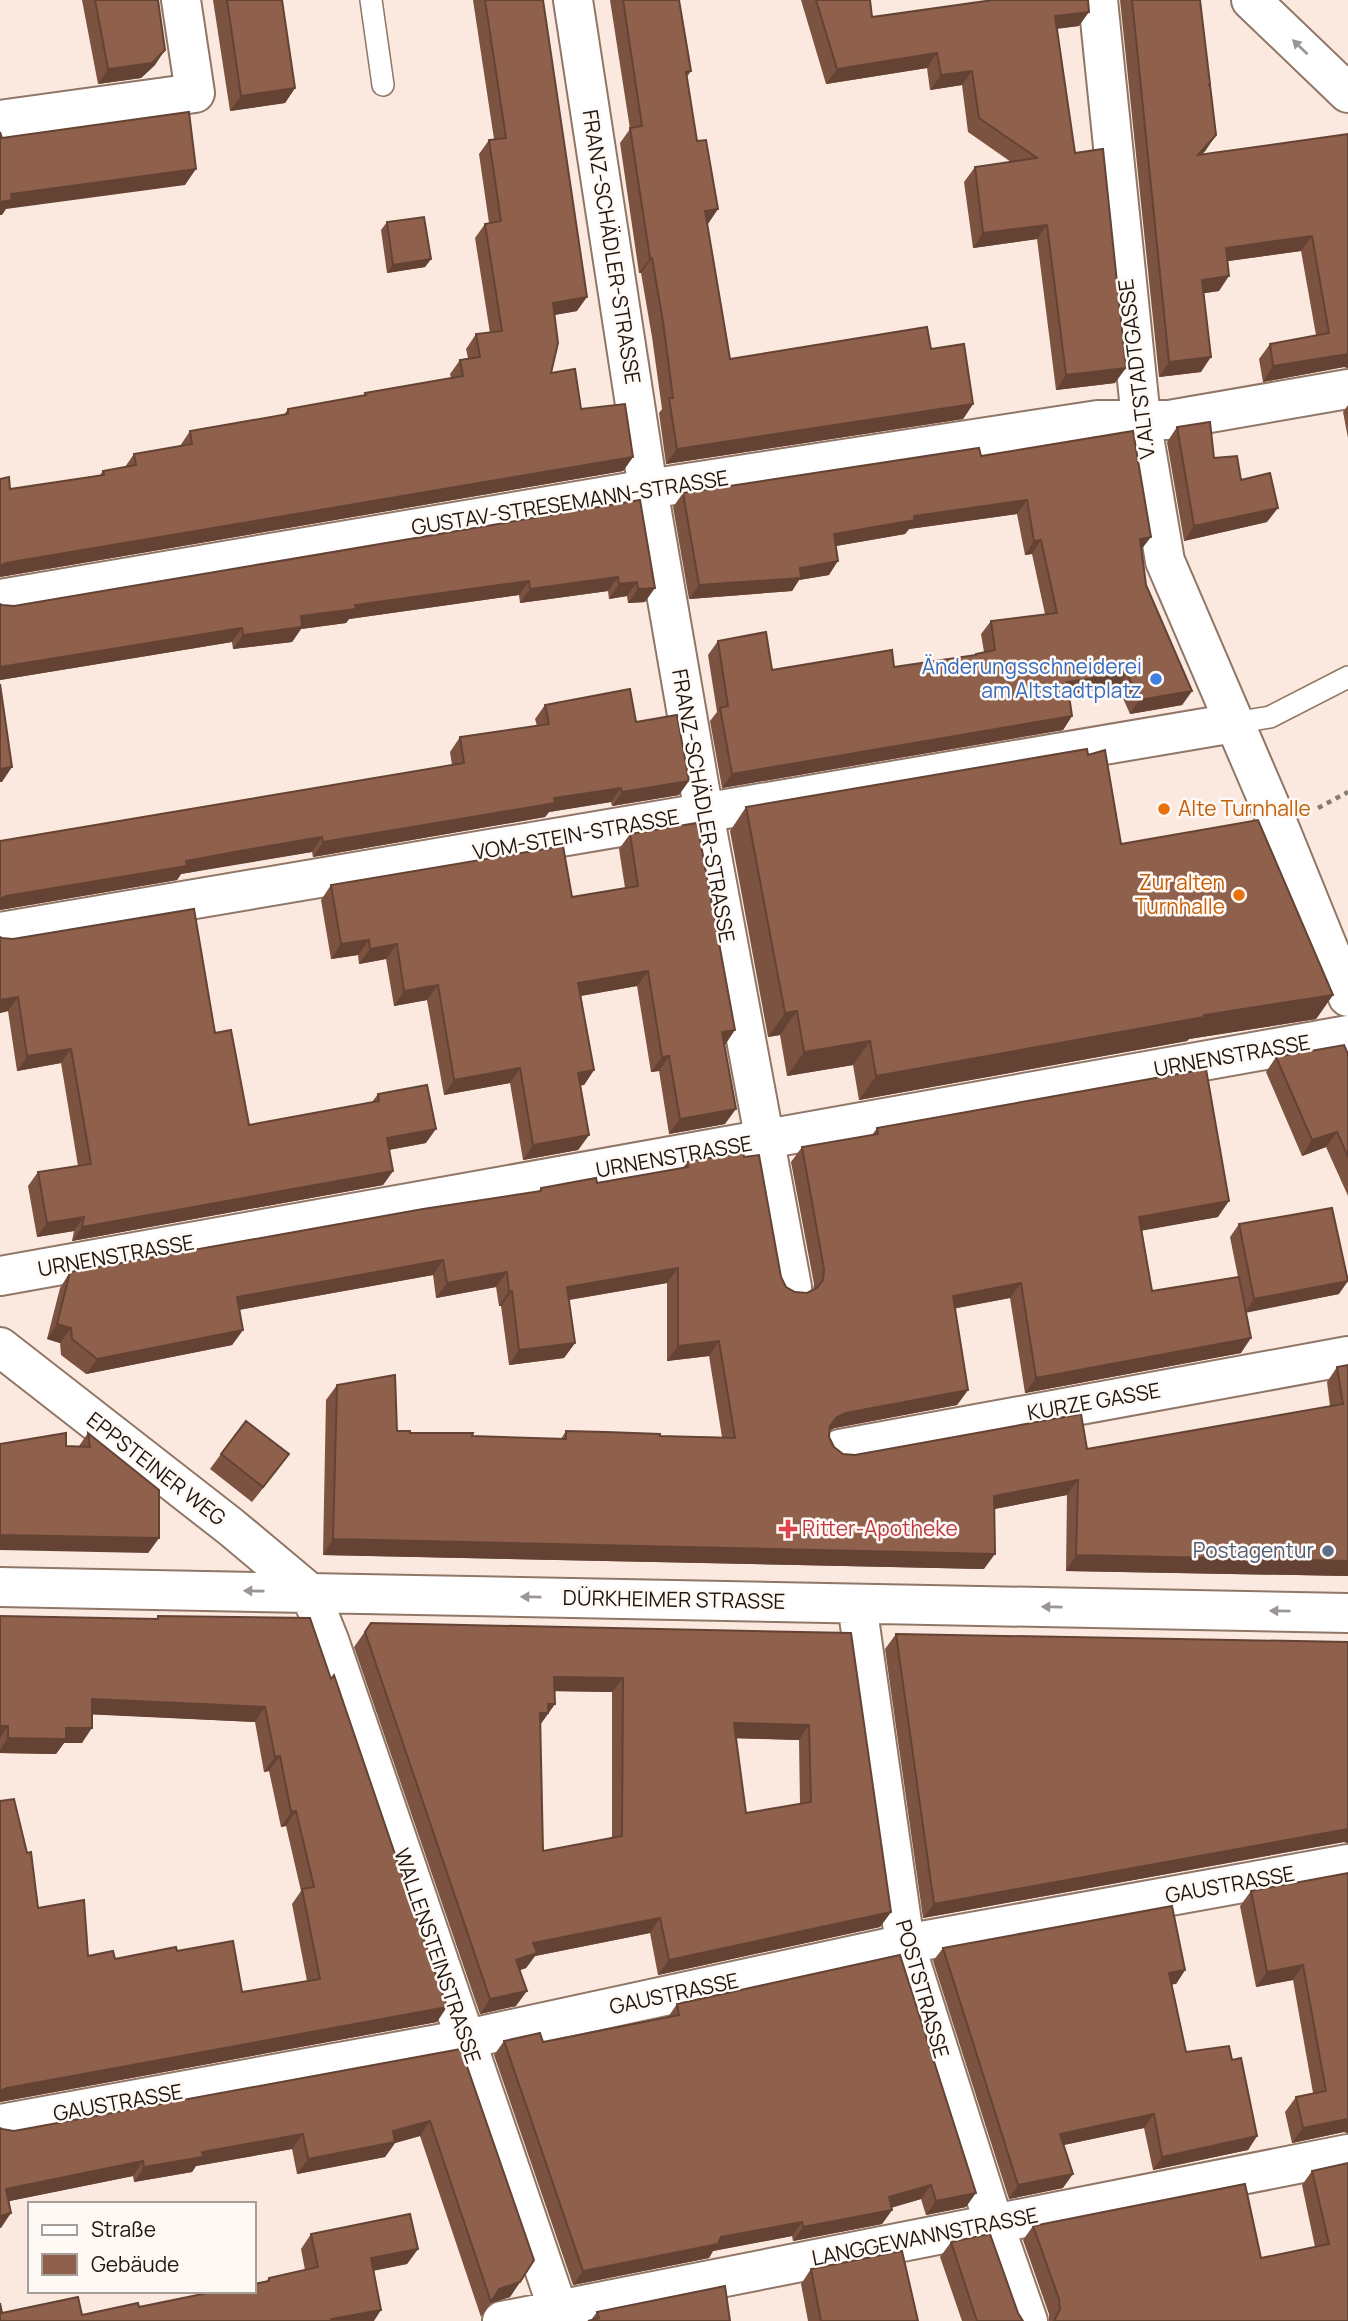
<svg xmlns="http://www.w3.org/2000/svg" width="1348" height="2321" font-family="Manrope,sans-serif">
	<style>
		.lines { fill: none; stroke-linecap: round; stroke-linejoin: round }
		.lane-casing { stroke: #907666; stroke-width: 24 }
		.street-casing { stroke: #907666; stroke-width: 42 }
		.path { stroke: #887b73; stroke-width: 4.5; stroke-dasharray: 5 5; stroke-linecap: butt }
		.lane { stroke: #fff; stroke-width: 21 }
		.street { stroke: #fff; stroke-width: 38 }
		.wall { fill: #7b5340; fill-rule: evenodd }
		.shaded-wall { fill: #644334 }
		.building { fill: #8f604b; stroke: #644334; stroke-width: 2; fill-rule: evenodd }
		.oneway { fill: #9b9693 }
		.shop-dot { fill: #3f7fe0; stroke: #fff9f5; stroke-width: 2.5 }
		.food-dot { fill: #e8710a; stroke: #fff9f5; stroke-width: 2.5 }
		.health-dot { fill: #e0444e; stroke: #fff9f5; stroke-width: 2.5 }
		.service-dot { fill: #5c6f8a; stroke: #fff9f5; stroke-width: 2.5 }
		.labels { text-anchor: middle; stroke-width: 5; stroke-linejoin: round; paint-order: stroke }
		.street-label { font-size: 21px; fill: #201610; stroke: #fff9f5 }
		.shop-label { font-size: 21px; fill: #366cbe; stroke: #fff9f5; text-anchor: end }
		.food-label { font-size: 21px; fill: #c56008; stroke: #fff9f5; text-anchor: start }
		.health-label { font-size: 21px; fill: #be3a42; stroke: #fff9f5; text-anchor: start }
		.service-label { font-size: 21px; fill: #4e5e75; stroke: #fff9f5; text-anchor: end }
	</style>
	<rect width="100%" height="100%" fill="#fbe9df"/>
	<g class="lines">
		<defs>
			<path id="lane" d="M371,0L383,85
				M1234,723L1270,717L1348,677"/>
			<path id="street" d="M573,0L648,489L704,813L792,1287
				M1098,0L1141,419L1165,561L1278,824L1348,997
				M1251,0L1348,93
				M0,120L195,93L181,0
				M0,599L648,489L1098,420H1169L1348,389
				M0,932L1234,723
				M0,1276L1348,1035
				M0,1347L231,1527L310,1593L329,1640L562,2321
				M840,1449L1348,1356
				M0,1587L1348,1613
				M857,1604L905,1944L994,2224L1028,2321
				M0,2124L466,2039L905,1944L1348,1864
				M502,2321L1348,2154"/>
		</defs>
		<use href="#lane" class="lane-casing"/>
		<use href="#street" class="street-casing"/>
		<path class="path" d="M1318,808L1348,792"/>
		<use href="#lane" class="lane"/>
		<use href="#street" class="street"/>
	</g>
	<path class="wall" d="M82,0H158L155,65L141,78L98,84Z
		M213,0H282L295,88L285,103L230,111Z
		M473,0H543L577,311L554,315L551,373L581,409L633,457L623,471L0,577V479L10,489L100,475L103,471L125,467L134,454L180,446L190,431L284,415L288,409L364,395L365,393L451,378L450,374L460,360L468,358L466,349L476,334L490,333L475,238L485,224L489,223L479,154L489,140L494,139Z
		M610,0H679L691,71L687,77L697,141L718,209L707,224L730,359L931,349L973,404L963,419L666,464L659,413L662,409L652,337L641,273H639L620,143L630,129Z
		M801,0H870L872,17L1079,26L1056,29L1075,153L1115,383L1056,390L1037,239L973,248L964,182L975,167L1011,162L968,132L962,85L930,90L927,68L826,84Z
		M1120,0H1200L1206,150L1202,154L1348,134V368L1344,367L1263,382L1259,359L1270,344L1316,335L1301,251L1227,261L1219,291L1204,293L1201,372L1159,377Z
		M387,222L431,259L425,267L387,273L381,230Z
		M1348,405V438L1343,412Z
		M1177,427L1241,480L1267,522L1184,541L1167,442Z
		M981,456L1142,549L1146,585L1192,691L1182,705L1130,714L1118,687L1069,694L1072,716L1063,730L722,788L710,721L717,712L708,655L718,641L772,670L894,667L974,656L976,654L984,652L981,634L991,621L1045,614L1032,554L1025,555L1017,514L909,529L905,534L836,546L829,575L799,580L792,591L689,599L673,507L683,493Z
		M640,500L645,602L628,603L627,596L609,599L608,591L520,603L519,595L349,619L346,623L301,629L292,642L233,649L232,642L0,680V604L2,605L14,606Z
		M545,705L636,722L679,795L612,806L611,802L549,812L545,817L313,857L312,852L230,865L181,874L177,880L0,910V841L452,765L450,752L460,737L537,726L535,719Z
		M1088,755L1121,844L1333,995L1316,1019L1189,1039L1187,1041L859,1100L853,1065L787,1076L780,1035L768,1037L730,831L746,807Z
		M630,834L725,1045V1124L669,1134L659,1071L651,1072L637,986L581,996L594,1070L584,1085H580L589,1135L578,1150L523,1160L510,1083L444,1095L427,1000L394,1006L386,959L359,964L358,955L331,959L321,900L331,885L572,897L625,888L619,849Z
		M0,937L215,1033L249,1125L372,1102L378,1094L426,1143L389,1150L393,1171L383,1185L72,1241L74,1231L37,1237L28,1186L38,1172L78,1166L61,1063L17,1071L8,1011L0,1013Z
		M1348,1054V1196L1326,1147L1302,1156L1266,1072L1276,1057Z
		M877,1128L1218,1217L1142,1230L1152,1291L1238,1277L1230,1237L1239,1224L1339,1294L1246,1312L1241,1353L1025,1393L1010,1298L955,1308L968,1390L957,1405L835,1428L830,1430L829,1437L834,1447L843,1454L855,1455L1087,1449L1330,1406L1327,1382L1337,1367L1348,1365V1576L1066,1571L1067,1495L994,1509L984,1569L323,1555L326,1400L337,1385L397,1431L410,1433L472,1436L561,1439L566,1431L660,1436L722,1437L709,1356L667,1361V1283L569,1300L575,1343L564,1358L509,1365L501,1306H499L496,1287L436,1298L433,1275L239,1310L243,1330L232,1345L86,1374L61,1355L60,1343L47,1339L60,1288L70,1272L538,1192L541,1188L597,1183L683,1168L687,1162L744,1157L781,1277L786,1287L795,1292L807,1293L813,1290L814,1284L791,1162L802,1147L872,1135Z
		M88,1433L159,1538L148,1553L66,1446H79Z
		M221,1454H289L252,1502L210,1469Z
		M0,1616L156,1619L158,1616L310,1618L437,2022L0,2102L38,1908L88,1956L115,1959L177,1951L242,1992L307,1981L292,1904L301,1891L286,1826L281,1827L269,1771L264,1772L255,1722L92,1714L82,1743H64L56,1754L0,1753Z
		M371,1623L851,1633L891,1912L880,1927L658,1975L650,1933L535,1956L526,1968L520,1970L516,2006L480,2014L354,1647ZM555,1691L612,1692V1838L543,1851L540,1724L555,1704ZM736,1738L799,1740L800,1804L746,1813Z
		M896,1634L1348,1642V1843L1344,1842L923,1918L885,1649Z
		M1348,1873V2133L1344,2132L1292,2143L1285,2112L1296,2097L1313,2093L1293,1980L1256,1987L1240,1906L1251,1891Z
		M943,1948L1185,1970L1176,1984H1172L1186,2052L1232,2060L1257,2136L1248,2150L1153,2170L1144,2128L1063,2145V2188L1009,2199L933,1961Z
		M677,2004L966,2207L926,2215L921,2199L891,2208L892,2210L882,2224L793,2241L792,2236L713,2251L709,2258L573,2285L494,2055L504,2041L543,2042L668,2017Z
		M461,2049L520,2282L510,2297L491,2303L481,2317L420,2136L395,2143L385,2157L297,2174L292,2149L196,2166L192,2172L134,2182L133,2176L9,2201L0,2228V2128L2,2129L14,2131Z
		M1312,2171L1348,2321H1049V2314L1023,2240L1033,2226L1261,2258L1315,2247L1302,2185Z
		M311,2234L418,2249L407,2264L373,2271L374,2321L2,2313L82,2315L139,2307L266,2281L269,2278L305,2270L301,2249Z
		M951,2242L1018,2313L1023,2321H962L940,2257Z
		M811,2269L918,2321H808L801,2284Z
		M597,2312L730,2321L591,2320Z"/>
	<path class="shaded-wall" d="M1089,12L1079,26L1044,30L1055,16Z
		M165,50L155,65L141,78L98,84L108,69Z
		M937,53L927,68L826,84L837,69Z
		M972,71L962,85L930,90L941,75Z
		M295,88L285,103L230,111L241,96Z
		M1216,135L1206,150L1188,170L1198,155Z
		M196,169L185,185L6,209L2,215H0V202L11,194Z
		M718,209L708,224L694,226L705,211Z
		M1047,225L1037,239L973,248L983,233Z
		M1312,236L1301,251L1215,263L1226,248Z
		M650,258H652L641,273H639Z
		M431,259L425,267L387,273L393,265Z
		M1229,276L1219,291L1192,295L1202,280Z
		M587,297L577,311L543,317L553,303Z
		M1348,354V368L1344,367L1263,382L1273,366Z
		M1211,357L1201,372L1159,377L1169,362Z
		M1126,368L1115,383L1056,390L1066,375Z
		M973,404L963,419L666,464L677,449Z
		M633,457L623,471L0,577V566L6,563Z
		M1027,500L1017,514L909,529L905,534L824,548L834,534L914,516Z
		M1278,508L1267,522L1184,541L1194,526Z
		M1151,537L1141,550L1140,539Z
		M1041,540L1032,554L1025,555L1034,541Z
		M838,561L829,575L799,580L792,591L689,599L699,585Z
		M618,577L608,591L520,603L530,589Z
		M529,581L519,595L349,619L346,623L301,629L292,642L233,649L243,635L301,616L355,605Z
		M637,582L627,596L609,599L619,584Z
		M655,588L645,602L628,603L638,589Z
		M242,628L232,642L0,680V667Z
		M1127,673L1118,687L1057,696L1067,682Z
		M1192,691L1182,705L1130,714L1139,700Z
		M1072,716L1063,730L722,788L732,774Z
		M12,767L2,782H0V769Z
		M689,781L679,795L612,806L622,792Z
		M621,788L611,802L549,812L545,817L313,857L323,842L554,798Z
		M322,837L312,852L181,874L177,880L0,910V899L6,896L186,861Z
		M369,940L358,955L331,959L341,944Z
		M397,944L386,959L359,964L370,949Z
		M648,971L637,986L568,998L578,983Z
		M438,985L427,1000L394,1006L404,991Z
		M1333,995L1316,1019L1189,1039L1187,1041L859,1100L876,1076L1204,1015Z
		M18,997L8,1011L0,1013V1000Z
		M797,1011L780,1035L768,1037L785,1013Z
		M735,1030L725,1045L722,1032Z
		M870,1041L853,1065L787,1076L804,1052Z
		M71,1049L61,1063L17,1071L27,1056Z
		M669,1056L659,1071L651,1072L662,1057Z
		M520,1068L510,1083L444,1095L454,1080Z
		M594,1070L584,1085L568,1088L578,1073Z
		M736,1109L725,1124L669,1134L680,1119Z
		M436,1129L426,1143L377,1152L387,1138Z
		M1337,1132L1326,1147L1302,1156L1312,1140Z
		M589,1135L578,1150L523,1160L533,1145Z
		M393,1171L383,1185L72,1241L82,1227Z
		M1229,1201L1218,1217L1129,1233L1139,1217Z
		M84,1217L74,1231L37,1237L47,1223Z
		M443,1260L433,1275L226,1312L237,1297Z
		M678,1268L667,1283L556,1302L567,1287Z
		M507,1272L496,1287L436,1298L447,1283Z
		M1348,1281L1339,1294L1245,1313L1254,1299Z
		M1021,1283L1010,1298L942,1311L953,1296Z
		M509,1291H512L501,1306H499Z
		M57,1324L71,1328L60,1343L47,1339Z
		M243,1330L232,1345L86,1374L97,1359Z
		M1251,1338L1241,1353L1025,1393L1036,1378Z
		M719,1341L709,1356L667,1361L678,1346Z
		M575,1343L564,1358L509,1365L519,1350Z
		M968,1390L957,1405L835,1428L826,1432L837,1417L846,1413Z
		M289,1454L278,1469L252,1502L263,1487Z
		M1078,1480L1067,1495L984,1511L994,1496Z
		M0,1535L159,1538L148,1553L0,1550Z
		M333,1539L995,1554L984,1569L323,1555Z
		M1076,1555L1348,1561V1576L1066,1571Z
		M554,1677L623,1678L612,1692L544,1691Z
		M92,1699L265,1707L255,1722L82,1714Z
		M548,1704H555L538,1728L540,1713Z
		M734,1723L809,1725L799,1740L724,1738Z
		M0,1726H8L0,1738Z
		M66,1728H92L82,1743H64L56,1754L0,1753V1750L8,1738Z
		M280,1756L269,1771L264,1772L275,1757Z
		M296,1811L286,1826L281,1827L291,1812Z
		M1348,1829V1843L1344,1842L923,1918L934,1904Z
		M891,1912L880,1927L658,1975L669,1960Z
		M660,1918L650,1933L535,1956L526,1968L506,1975L516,1960L533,1943Z
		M1303,1965L1293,1980L1256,1987L1267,1972Z
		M1185,1970L1176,1984L1160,1986L1169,1973Z
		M527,1991L516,2006L480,2014L490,1999Z
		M447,2007L437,2022L0,2102V2091L7,2088Z
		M1154,2114L1144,2128L1050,2148L1060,2134Z
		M1348,2119V2133L1344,2132L1292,2143L1303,2128Z
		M430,2121L420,2136L395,2143L385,2157L297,2174L308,2159L393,2131Z
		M303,2134L292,2149L196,2166L192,2172L134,2182L144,2167L202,2152Z
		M1257,2136L1248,2150L1153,2170L1162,2157Z
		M143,2161L133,2176L0,2203L6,2189Z
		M1073,2174L1063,2188L1009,2199L1018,2185Z
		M931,2185L921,2199L879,2211L889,2197Z
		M976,2193L966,2207L926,2215L936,2201Z
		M892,2210L882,2224L793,2241L803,2227Z
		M11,2213L1,2228H0V2216Z
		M802,2222L792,2236L713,2251L709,2258L573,2285L583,2271L721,2237Z
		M418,2249L407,2264L360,2273L371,2258Z
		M520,2282L510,2297L491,2303L499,2289Z
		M381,2310L374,2321H330L331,2319Z"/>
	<path class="building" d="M95,0H158L165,50L152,63L108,69Z
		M227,0H282L295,88L241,96Z
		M485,0H543L587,297L553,303L558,343L551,373L575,369L581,409L625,404L633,457L6,563L0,566V479L9,477L10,489L104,475L103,471L136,465L134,454L192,444L190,431L288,414V409L366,395L365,393L463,376L460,360L480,357L476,334L502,331L485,224L501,221L489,140L506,138Z
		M623,0H679L691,71L686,72L697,141L706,140L718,209L705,211L730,359L927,327L931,349L964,344L973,404L677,449L669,398H673L663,322L652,258H650L630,128L642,126Z
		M816,0H870L872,17L993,0H1088L1089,12L1055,16L1075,153L1103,149L1126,368L1066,375L1047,225L983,233L975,167L1037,158L979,118L972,71L941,75L937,53L837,69Z
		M1132,0H1200L1210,84L1208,85H1210L1216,135L1198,155L1348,134V354L1273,366L1270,344L1329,333L1312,236L1226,248L1229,276L1202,280L1211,357L1169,362Z
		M189,112L196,169L11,194L12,200L0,202V132L2,138Z
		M424,217L431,259L393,265L387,222Z
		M1210,422L1214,458L1237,456L1241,480L1270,473L1278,508L1194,526L1177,427Z
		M1133,431L1151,537L1140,539L1146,585L1192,691L1139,700L1127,673L1067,682L1072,716L732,774L720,708L728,706L718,641L766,632L772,670L892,650L894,667L976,655V654L995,650L991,621L1057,613L1041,540L1034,541L1027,500L914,516L915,520L834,534L838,561L800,568L801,578L699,585L683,493L979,448L981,456Z
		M640,500L655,588L638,589L637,582L619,584L618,577L530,589L529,581L355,605L356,609L301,616L302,627L243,635L242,628L0,667V604L2,605L14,606Z
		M0,684L12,767L0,769Z
		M630,689L636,722L677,715L689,781L622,792L621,788L554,798L555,803L323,842L322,837L240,851L186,861L187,866L6,896L0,899V841L464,763L460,737L549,724L545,705Z
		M1087,749L1088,755L1105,750L1121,844L1258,820L1333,995L1204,1015V1017L876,1076L870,1041L804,1052L797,1011L785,1013L746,807Z
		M697,823L735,1030L722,1032L736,1109L680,1119L669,1056L662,1057L648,971L578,983L594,1070L578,1073L589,1135L533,1145L520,1068L454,1080L438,985L404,991L397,944L370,949L369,940L341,944L331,885L563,846L572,897L638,886L630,834Z
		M194,909L215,1033L231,1030L249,1125L379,1101L378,1094L427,1085L436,1129L387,1138L393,1171L82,1227L84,1217L47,1223L38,1172L91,1164L71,1049L27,1056L18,997L0,1000V937L2,938L13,939Z
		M1344,1045L1348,1054V1157L1337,1132L1312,1140L1276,1057Z
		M1206,1069L1229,1201L1139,1217L1152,1291L1239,1277L1251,1338L1036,1378L1021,1283L953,1296L968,1390L846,1413L837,1417L830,1426L829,1437L834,1447L843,1454L855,1455L1081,1414L1087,1449L1343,1404L1337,1367L1348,1365V1561L1076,1555L1078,1480L994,1496L995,1554L333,1539L337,1385L395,1375L397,1431H410V1433H473L472,1436L566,1439V1431L606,1432L660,1434V1436L735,1438L719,1341L678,1346V1268L567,1287L575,1343L519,1350L512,1291H509L507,1272L447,1283L443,1260L237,1297L243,1330L97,1359L72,1339L71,1328L57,1324L70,1272L423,1209L541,1191V1188L596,1178L597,1183L688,1167L687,1162L743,1152L744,1157L759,1155L781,1277L786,1287L795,1292L807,1293L817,1288L823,1280L824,1269L802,1147L878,1134L877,1128Z
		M1332,1208L1348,1281L1254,1299L1239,1224Z
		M246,1421L289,1454L263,1487L221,1454Z
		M66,1433V1446L90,1447L88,1433L159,1490V1538L0,1535V1444Z
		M0,1616L158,1619V1616L310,1618L331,1679L334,1675L447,2007L7,2088L0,2091V1801L14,1799L27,1853L31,1852L38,1908L84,1900L88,1956L113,1951L115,1959L176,1947L177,1951L233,1941L242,1992L320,1979L302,1889L314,1887L296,1811L291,1812L280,1756L275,1757L265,1707L92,1699V1728H66V1739L8,1738V1726H0Z
		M371,1623L851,1633L891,1912L669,1960L660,1918L533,1943L537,1953L516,1960L527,1991L490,1999L365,1632ZM554,1677L623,1678L622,1836L543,1851L540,1713H548V1704H555ZM734,1723L809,1725L811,1802L746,1813Z
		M896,1634L1348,1642V1829L934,1904Z
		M1348,1873V2119L1303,2128L1296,2097L1326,2091L1303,1965L1267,1972L1251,1891Z
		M1172,1906L1185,1970L1169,1973L1186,2052L1229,2046L1232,2060L1241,2058L1257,2136L1162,2157L1154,2114L1060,2134L1073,2174L1018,2185L943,1948Z
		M900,1955L976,2193L936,2201L931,2185L889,2197L892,2210L803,2227L802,2222L721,2237L718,2244L583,2271L504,2041L540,2033L543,2042L679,2015L677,2004Z
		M461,2049L534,2260L520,2282L499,2289L491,2302L430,2121L393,2131L395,2142L308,2159L303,2134L202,2152L203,2157L144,2167L143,2161L6,2189L11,2213L0,2216V2128L2,2129L14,2131Z
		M1348,2163V2321H1054L1060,2309L1059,2299L1033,2226L1245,2184L1261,2258L1329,2244L1312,2171Z
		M410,2214L418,2249L371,2258L381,2310L331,2319V2321H0V2303L2,2313L78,2297L82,2315L138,2303L139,2307L217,2291H254V2284L269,2281V2278L318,2267L311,2234Z
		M990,2234L1018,2313L1023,2321H977L951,2242Z
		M902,2251L918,2321H821L811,2269Z
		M725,2286L730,2321H588L599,2318L597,2312Z"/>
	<defs><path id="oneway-solid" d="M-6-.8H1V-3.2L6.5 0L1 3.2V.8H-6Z" transform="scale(1.75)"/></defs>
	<g class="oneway">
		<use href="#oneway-solid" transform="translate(1300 47) rotate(-136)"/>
		<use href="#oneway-solid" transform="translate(254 1591) rotate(-179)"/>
		<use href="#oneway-solid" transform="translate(531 1597) rotate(-179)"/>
		<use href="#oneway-solid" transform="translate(1052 1607) rotate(-179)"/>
		<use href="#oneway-solid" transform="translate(1280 1611) rotate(-179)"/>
	</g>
	<circle class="shop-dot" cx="1156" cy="679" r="7"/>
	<g class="food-dot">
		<circle cx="1164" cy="809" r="7"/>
		<circle cx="1239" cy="895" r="7"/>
	</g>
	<path class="health-dot" d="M784.5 1518.5h7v7h7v7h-7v7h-7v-7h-7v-7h7z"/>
	<circle class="service-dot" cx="1328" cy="1551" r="7"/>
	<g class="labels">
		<g class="street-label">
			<text transform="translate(611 247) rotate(81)" y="7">FRANZ-SCHÄDLER-STRASSE</text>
			<text transform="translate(1137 369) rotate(-97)" y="7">V.ALTSTADTGASSE</text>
			<text transform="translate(570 503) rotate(-9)" y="7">GUSTAV-STRESEMANN-STRASSE</text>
			<text transform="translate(703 806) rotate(80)" y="7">FRANZ-SCHÄDLER-STRASSE</text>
			<text transform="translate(576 835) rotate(-10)" y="7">VOM-STEIN-STRASSE</text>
			<text transform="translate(1232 1056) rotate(-10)" y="7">URNENSTRASSE</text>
			<text transform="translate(674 1157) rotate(-10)" y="7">URNENSTRASSE</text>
			<text transform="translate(116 1256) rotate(-10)" y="7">URNENSTRASSE</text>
			<text transform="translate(1094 1402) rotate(-10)" y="7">KURZE GASSE</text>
			<text transform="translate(156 1469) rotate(38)" y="7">EPPSTEINER WEG</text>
			<text transform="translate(674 1600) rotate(1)" y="7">DÜRKHEIMER STRASSE</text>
			<text transform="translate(1230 1885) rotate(-10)" y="7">GAUSTRASSE</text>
			<text transform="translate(437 1956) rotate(71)" y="7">WALLENSTEINSTRASSE</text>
			<text transform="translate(922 1989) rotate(74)" y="7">POSTSTRASSE</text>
			<text transform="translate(674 1994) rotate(-12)" y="7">GAUSTRASSE</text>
			<text transform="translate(118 2103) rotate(-10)" y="7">GAUSTRASSE</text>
			<text transform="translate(925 2237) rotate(-11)" y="7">LANGGEWANNSTRASSE</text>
		</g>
		<g class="shop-label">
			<text x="1142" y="674">Änderungsschneiderei<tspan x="1142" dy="24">am Altstadtplatz</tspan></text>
		</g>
		<g class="food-label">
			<text x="1178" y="816">Alte Turnhalle</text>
			<text x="1225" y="890" text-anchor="end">Zur alten<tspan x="1225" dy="24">Turnhalle</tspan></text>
		</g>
		<g class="health-label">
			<text x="802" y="1536">Ritter-Apotheke</text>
		</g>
		<g class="service-label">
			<text x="1314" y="1558">Postagentur</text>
		</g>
	</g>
	<rect x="28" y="2202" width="228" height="91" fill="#fff9f5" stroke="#a69e99" stroke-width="2"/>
	<rect x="42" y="2225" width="35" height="10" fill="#ffffff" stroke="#a69e99" stroke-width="2"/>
	<text x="91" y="2237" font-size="21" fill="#201610">Straße</text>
	<rect x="42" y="2254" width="35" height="21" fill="#8f604b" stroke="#a69e99" stroke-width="2"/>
	<text x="91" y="2272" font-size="21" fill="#201610">Gebäude</text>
</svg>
